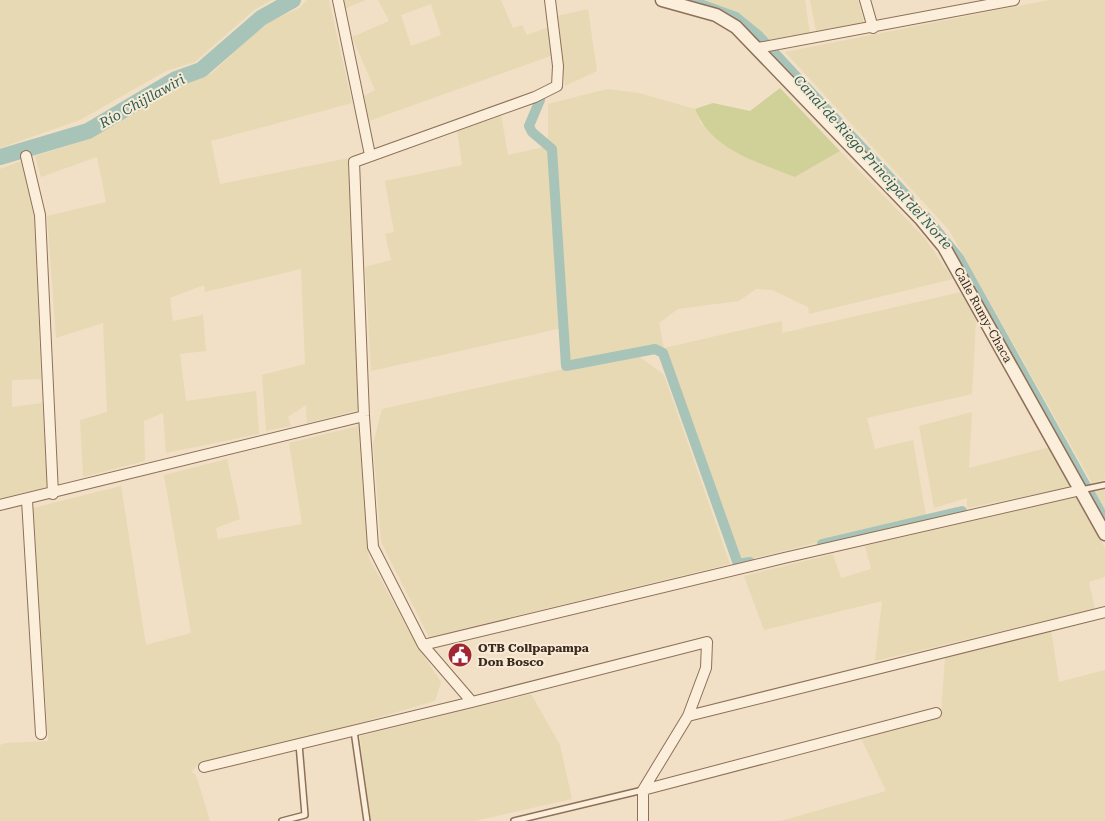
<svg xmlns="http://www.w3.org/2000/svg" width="1105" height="821" font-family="'Roboto Serif',serif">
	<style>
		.farmland { fill: #e7d9b3; fill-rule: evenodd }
		.green { fill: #d0d099 }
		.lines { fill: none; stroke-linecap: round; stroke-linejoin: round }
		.canal { stroke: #a8c4b9; stroke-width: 10 }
		.river { stroke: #a8c4b9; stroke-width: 16 }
		.service-casing { stroke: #8e705a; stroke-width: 8 }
		.minor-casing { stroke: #8e705a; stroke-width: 12 }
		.tertiary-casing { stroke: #8e705a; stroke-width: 15 }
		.service { stroke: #fbeeda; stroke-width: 5 }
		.minor { stroke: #fbeeda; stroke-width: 10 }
		.tertiary { stroke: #fbeeda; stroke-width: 12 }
		.labels { text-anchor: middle; stroke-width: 4; stroke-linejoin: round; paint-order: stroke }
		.street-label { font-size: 12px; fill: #3d2a1f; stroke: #f8ebd6 }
		.poi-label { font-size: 12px; font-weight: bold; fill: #3d2a1f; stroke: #f8ebd6; text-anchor: start }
		.water-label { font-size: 14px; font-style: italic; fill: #2d5e55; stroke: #f8ebd6 }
	</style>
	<rect width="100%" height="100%" fill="#f1e0c6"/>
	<path class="farmland" d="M0,0H272L254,10L195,62L166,71L80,120L0,148Z
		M307,0H329L352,103L211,141L220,184L349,158L359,410L307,423L306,405L288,417L291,426L266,431L262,375L305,364L301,269L205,292L204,285L170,298L173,321L203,315L206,351L180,354L186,401L256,391L259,434L166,453L163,413L144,421L145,461L83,477L80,420L107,412L103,323L56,338L47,216L106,202L97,157L41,177L35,156L86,140L175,87L212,73L266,23L299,8Z
		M342,0H366L344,9Z
		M378,0H501L513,28L522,25L527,35L549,27L553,55L369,121L364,96L375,90L352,37L389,21ZM431,4L441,35L411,46L401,15Z
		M700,0H805L810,34L770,42L751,24L729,9Z
		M810,0H858L864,23L816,31Z
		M1049,0H1105V479L1092,483L949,230L785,52Z
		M588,9L597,71L565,86L557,16Z
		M607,89L639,93L695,109L701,124L795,177L840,151L924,237L953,279L809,314L808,307L772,290L756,289L739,301L678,309L659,323L664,348L782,321V333L961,292L976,320L972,394L867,418L875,449L913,440L926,516L739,562L664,349L636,354L664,375L730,564L429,637L381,542L373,444L382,409L564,369L562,328L371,371L365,267L391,260L385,234L394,232L385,181L462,165L457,130L501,115L508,155L548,146V104Z
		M21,161L34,216L41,379L12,380V407L42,403L48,489L0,499V169Z
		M972,412L969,468L1050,447L1071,483L1067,488L967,508V498L934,508L919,426Z
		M358,426L369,558L416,644L441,682L435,701L335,730L202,761L191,772L196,775L210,821H0V745L6,743L48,741L33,508L121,486L146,645L191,633L164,475L227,459L240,519L216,528L218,539L302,524L289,443Z
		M1105,489V510L1095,492Z
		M1077,497L1105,548V577L1089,582L1095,609L990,634L875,661L882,601L764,630L744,576L833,554L841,578L871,569L865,546Z
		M1051,630L1059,682L1105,670V821H781L886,791L860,736L941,714L945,658Z
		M531,694L560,745L572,799L475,821H369L360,736Z"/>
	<path class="green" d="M780,88L840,151L795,177C758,162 711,150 695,109L713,103L750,111Z"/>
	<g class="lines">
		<path class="canal" d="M689,0L736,17L758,35L909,198
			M540,100L529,126L532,132L552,149L566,366L655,349L663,353L738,564L750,562
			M925,216L959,258L1105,520
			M822,544L962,511"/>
		<path class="river" d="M0,157L88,131L176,79L201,70L261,18L293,0"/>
		<defs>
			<path id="service" d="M1081,490L1105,485
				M354,731L367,821
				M282,821L305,815L299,744
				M514,821L643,790"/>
			<path id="minor" d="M338,0L370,155
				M865,0L873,28
				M758,48L1014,0
				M26,156L40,215L53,494
				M27,500L41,734
				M0,505L364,416
				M423,645L784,558L1081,490
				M472,702L423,645L373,547L364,416L354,162L535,97L557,86L558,66L550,0
				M688,716L1105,612
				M204,767L472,702L707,642L706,668L688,716L643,790V821
				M643,790L936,713"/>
			<path id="tertiary" d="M662,0L716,15L736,27L920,218L944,247L1105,534"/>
		</defs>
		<use href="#service" class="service-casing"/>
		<use href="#minor" class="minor-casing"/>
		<use href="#tertiary" class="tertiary-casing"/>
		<use href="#service" class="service"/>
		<use href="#minor" class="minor"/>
		<use href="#tertiary" class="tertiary"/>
	</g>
	<defs>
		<symbol id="civic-disc" viewBox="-11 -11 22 22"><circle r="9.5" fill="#a12634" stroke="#f8ebd6"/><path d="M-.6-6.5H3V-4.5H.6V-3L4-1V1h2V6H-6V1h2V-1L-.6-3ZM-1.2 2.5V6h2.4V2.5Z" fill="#fff"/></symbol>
	</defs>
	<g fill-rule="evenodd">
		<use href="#civic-disc" x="446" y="641" width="28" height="28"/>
	</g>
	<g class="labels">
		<g class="street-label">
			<text transform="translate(983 315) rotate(61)" y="4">Calle Rumy-Chaca</text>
		</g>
		<g class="poi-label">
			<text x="478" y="652">OTB Collpapampa<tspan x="478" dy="14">Don Bosco</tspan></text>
		</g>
		<g class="water-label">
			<text transform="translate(142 101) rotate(-29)" y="5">Río Chijllawiri</text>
			<text transform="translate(873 162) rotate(48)" y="5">Canal de Riego Principal del Norte</text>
		</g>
	</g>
</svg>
